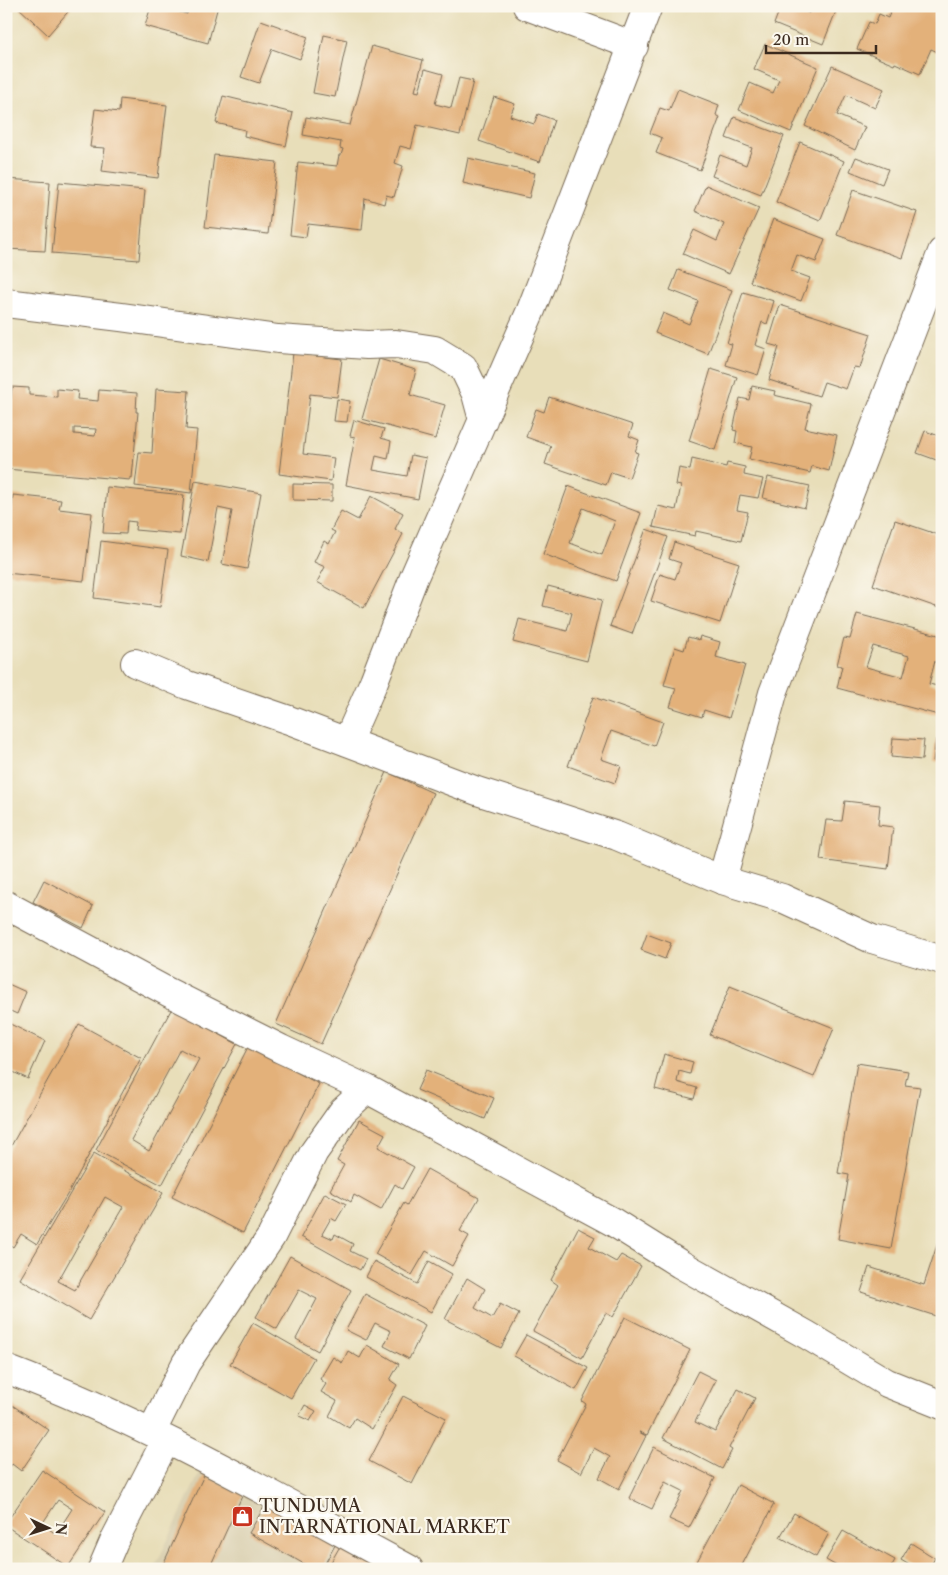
<svg xmlns="http://www.w3.org/2000/svg" width="948" height="1575" font-family="'Libre Caslon Text',serif">
	<style>
		.built { fill: #dad0b1 }
		.building { fill: #e3b17a; fill-rule: evenodd }
		.lines { fill: none; stroke-linecap: round; stroke-linejoin: round }
		.minor-casing { stroke: #786954; stroke-width: 30 }
		.minor { stroke: #fff; stroke-width: 28 }
		.labels { text-anchor: middle; stroke-width: 4.5; stroke-linejoin: round; paint-order: stroke }
		.poi-label { font-size: 18px; fill: #3b2a1e; stroke: #fbf7ec; text-anchor: start }
	</style>
	<rect width="100%" height="100%" fill="#fbf7ec"/>
	<filter id="ink" filterUnits="userSpaceOnUse"><feTurbulence type="fractalNoise" baseFrequency=".02" numOctaves="2"/><feDisplacementMap in="SourceGraphic" scale="10" xChannelSelector="R" yChannelSelector="G"/><feConvolveMatrix kernelMatrix="1 2 1 2 8 2 1 2 1" color-interpolation-filters="sRGB"/></filter>
	<filter id="wash" filterUnits="userSpaceOnUse"><feTurbulence type="fractalNoise" baseFrequency=".0096" numOctaves="4" result="noise"/><feDisplacementMap in="SourceGraphic" scale="20" xChannelSelector="R" yChannelSelector="G"/><feGaussianBlur stdDeviation="1.12" result="paint"/><feColorMatrix in="noise" values="0 0 0 0 0 0 0 0 0 0 0 0 0 0 0 0 0 1.4 0 .05"/><feComposite in="paint" operator="in"/></filter>
	<g filter="url(#wash)">
		<rect width="100%" height="100%" fill="#e8deb9"/>
		<path class="built" d="M205,1462L409,1569H154Z"/>
		<g id="blocks">
			<path class="building" d="M17,6H73L48,35Z
				M151,6H159L187,14L189,6H218L208,43L145,26Z
				M781,6H794L809,13L812,6H838L823,44L774,24Z
				M893,6H942V54L931,49L920,74L895,63L894,65L857,49L869,22L875,24L879,14L888,18Z
				M261,20L308,37L300,59L272,49L259,83L241,77Z
				M324,35L347,40L335,97L313,93Z
				M765,44L818,67L791,132L739,110L750,83L773,93L779,80L754,69Z
				M372,46L423,60L415,91L419,92L425,69L443,74L435,104L451,108L459,78L473,81L460,135L417,125L411,149L400,146L395,163L403,166L394,197L386,195L384,204L365,198L362,230L308,224L306,237L290,235L298,162L337,166L339,155H341L343,149L340,148L341,142L303,135L306,117L350,125Z
				M832,66L884,89L875,108L846,95L837,115L865,127L855,150L805,126Z
				M678,89L719,105L716,115L720,117L700,170L656,153L662,138L650,133L660,108L669,111Z
				M223,96L293,113L286,146L244,136L245,130L216,123Z
				M494,97L515,104L510,116L534,124L538,114L554,120L540,162L479,141Z
				M120,99L167,105L158,178L102,171L105,148L90,147L95,109L119,112Z
				M734,117L784,136L761,195L712,176L720,155L746,165L752,148L726,138Z
				M800,142L844,161L820,221L776,202Z
				M214,155L277,162L268,234L205,227Z
				M856,157L888,169L882,184L850,171Z
				M468,158L535,173L529,198L463,183Z
				M6,179L50,182L45,251L6,249Z
				M59,182L145,190L139,260L52,253Z
				M706,185L759,208L729,274L683,254L694,230L717,241L724,224L695,211Z
				M853,190L917,212L902,258L837,235Z
				M773,219L825,239L816,262L797,255L791,271L810,278L801,301L750,282Z
				M678,270L732,290L708,354L655,333L663,313L689,324L698,301L670,290Z
				M743,292L774,301L767,324L762,322L755,345L766,349L758,375L726,365L732,344L727,343Z
				M780,305L871,334L860,368L854,367L846,389L824,382L819,396L769,380L779,347L768,344Z
				M293,353L342,359L337,397L310,394L303,454L334,458L331,481L279,474Z
				M379,359L416,370L410,395L445,405L435,439L362,419Z
				M711,369L737,377L715,450L689,441Z
				M752,386L775,391L774,395L811,404L805,428L837,435L829,471L812,466L810,473L749,459L752,447L735,443L737,431L733,430L740,398L749,400Z
				M12,387L29,388V395L57,397V389L78,391L77,399L98,401L99,390L137,393L136,412H138L132,478L130,477V480L6,469V414H9ZM74,428L96,429L95,436L74,434Z
				M156,389L189,391L186,429L197,430L191,493L135,486L139,452L152,453Z
				M549,397L633,425L629,436L639,440L635,452L638,453L629,478L611,472L606,485L545,464L551,446L526,437L536,409L544,412Z
				M337,399L350,401L347,422L334,421Z
				M354,420L384,429L381,438L391,441L388,459L376,456L373,470L407,476L411,455L426,458L418,499L346,485L355,437L350,436Z
				M925,431L942,437V462L917,453Z
				M692,459L726,467L727,463L745,467L744,475L763,479L758,498L740,495L737,510L748,512L741,541L696,531L695,536L653,527L658,506L676,510L681,486L676,485L679,468L690,470Z
				M768,477L810,486L805,508L763,498Z
				M195,481L261,493L247,569L222,564L232,511L218,508L208,562L181,556Z
				M293,484L332,485V501L293,500Z
				M568,486L641,513L616,581L543,554ZM583,508L615,521L602,555L570,543Z
				M107,487L184,495L180,534L135,530L136,522L127,521L126,534L103,533Z
				M13,495L61,500L59,509L92,513L84,581L6,573V555Z
				M371,496L403,513L395,529L403,534L364,608L317,582L325,567L314,562L324,541L329,544L335,532L331,530L341,511L358,520Z
				M895,520L942,536V609L873,585Z
				M646,529L668,537L632,634L610,626Z
				M101,541L168,550L160,607L94,598Z
				M674,542L739,563L720,623L651,601L660,574L675,579L681,563L669,559Z
				M548,586L602,600L587,661L513,642L519,619L567,631L572,613L543,606Z
				M857,614L942,636V663L935,661L929,684L942,687V716L837,688L842,666L837,665L844,638L850,639ZM873,646L909,656L903,677L866,667Z
				M700,636L720,642L716,657L745,665L729,718L704,710L702,717L670,707L676,688L664,685L675,647L684,650L688,637L699,640Z
				M593,697L663,722L654,746L611,731L601,759L621,766L615,783L568,766Z
				M893,738L924,740L922,760L891,757Z
				M936,739L942,740V763L933,762Z
				M387,772L433,793L321,1044L276,1024Z
				M845,801L880,805L878,825L893,827L888,869L820,860L826,820L842,821Z
				M44,880L93,906L83,928L33,902Z
				M647,934L671,943L665,959L641,950Z
				M6,983L26,992L17,1014L6,1009Z
				M730,986L834,1028L814,1077L710,1035Z
				M172,1008L237,1044L162,1185L96,1150ZM180,1049L199,1059L149,1151L131,1140Z
				M6,1022L45,1041L28,1079L11,1071L6,1081Z
				M79,1024L141,1058L70,1190L37,1244L21,1234L13,1247L6,1242V1155Z
				M248,1047L319,1084L243,1233L172,1197Z
				M664,1054L693,1062L690,1074L679,1071L677,1082L697,1088L694,1099L655,1089Z
				M857,1063L908,1071L905,1085L920,1087L891,1249L838,1239L849,1175L838,1173Z
				M426,1070L494,1098L485,1119L417,1090Z
				M359,1120L385,1134L378,1147L414,1167L402,1189L395,1184L381,1210L354,1195L351,1202L330,1190L344,1165L337,1161Z
				M94,1153L163,1193L89,1320L20,1279ZM105,1197L123,1207L75,1290L58,1281Z
				M427,1169L479,1198L460,1231L469,1236L452,1266L426,1251L412,1275L375,1254L404,1203L407,1205Z
				M325,1193L346,1204L336,1221L331,1218L322,1234L333,1239L335,1234L353,1244L350,1251L366,1259L360,1270L301,1237Z
				M578,1228L595,1237L589,1247L616,1262L621,1255L641,1266L613,1317L606,1313L582,1358L533,1331L558,1285L551,1280Z
				M942,1230V1318L861,1292L869,1267L924,1285Z
				M290,1256L351,1290L318,1351L296,1339L317,1299L299,1290L277,1329L256,1317Z
				M374,1261L417,1284L429,1261L452,1274L431,1312L366,1277Z
				M467,1278L485,1289L475,1308L492,1318L500,1304L519,1314L501,1348L445,1319Z
				M365,1294L425,1326L409,1359L384,1346L391,1331L375,1323L366,1340L346,1330Z
				M625,1317L690,1350L647,1435L639,1432L646,1436L619,1489L599,1478L610,1457L594,1448L581,1473L557,1460L586,1404L582,1401Z
				M253,1323L314,1358L291,1398L230,1364Z
				M526,1335L588,1368L576,1390L514,1356Z
				M367,1345L399,1364L390,1380L397,1385L372,1429L355,1418L349,1428L329,1416L337,1401L321,1392L326,1384L320,1379L333,1357L342,1363L348,1351L360,1358Z
				M698,1371L716,1380L695,1422L715,1432L738,1389L755,1398L729,1448L732,1450L722,1469L663,1438Z
				M403,1396L446,1418L412,1484L369,1461Z
				M6,1401L49,1430L21,1471L12,1464L6,1472Z
				M305,1405L316,1411L310,1421L299,1416Z
				M654,1447L715,1478L689,1528L669,1519L683,1491L665,1482L652,1509L629,1498Z
				M42,1470L105,1512L68,1567L6,1526V1523ZM58,1500L72,1509L56,1534L42,1524Z
				M204,1475L243,1494L209,1569H161Z
				M738,1485L774,1504L740,1569H693Z
				M268,1500L339,1538L322,1569H313L249,1533Z
				M794,1513L829,1533L816,1557L780,1537Z
				M843,1531L895,1560L890,1569H842L826,1560Z
				M343,1541L390,1569H327Z
				M911,1543L935,1558L929,1569H916L901,1560Z"/>
		</g>
	</g>
	<g filter="url(#ink)">
		<use href="#blocks" fill-opacity="0" stroke="#786954" stroke-width="1"/>
		<g class="lines">
			<defs>
				<path id="minor" d="M527,6L634,46
					M6,303L121,317L278,339L367,345L396,344L435,350L463,367L476,394L483,420
					M135,663L187,685L289,720L477,791L617,836L722,880L782,898L872,939L942,960
					M347,742L374,681L414,577L531,310L648,6
					M722,880L773,693L942,252
					M6,905L168,992L281,1049L367,1089L613,1222L680,1264L807,1335L887,1383L942,1405
					M6,1369C147,1422 277,1498 409,1569
					M152,1431L186,1363L271,1237L314,1152L343,1111L367,1089
					M102,1569L114,1541L166,1440"/>
			</defs>
			<use href="#minor" class="minor-casing"/>
			<use href="#minor" class="minor"/>
		</g>
	</g>
	<defs>
		<symbol id="shop-square" viewBox="-11 -11 22 22"><rect x="-9" y="-9" width="18" height="18" rx="4" fill="#c8321e" stroke="#fbf7ec"/><path d="M-5-2.5h2.3a2.7 3.5 0 0 1 5.4 0H5L5.5 6h-11ZM-1.5-2.5h3a1.5 2.3 0 0 0-3 0Z" fill="#fff"/></symbol>
	</defs>
	<g fill-rule="evenodd">
		<use href="#shop-square" x="230" y="1504" width="25" height="25"/>
	</g>
	<g class="labels">
		<g class="poi-label">
			<text x="259" y="1512">TUNDUMA<tspan x="259" dy="21">INTARNATIONAL MARKET</tspan></text>
		</g>
	</g>
	<rect width="948" height="1575" fill="none" stroke="#fbf7ec" stroke-width="25"/>
	<g transform="translate(48 1528) rotate(94)" stroke="#fbf7ec" stroke-width="4" paint-order="stroke">
	<path d="M0-4L9 19L0 12L-9 19Z" fill="#3b2a1e"/>
	<text y="-8" font-size="14" font-weight="bold" text-anchor="middle" fill="#3b2a1e">N</text>
	</g>
	<path d="M766 45v8h110v-8" fill="none" stroke="#3b2a1e" stroke-width="2.5"/>
	<text x="773" y="45" font-size="15" fill="#3b2a1e" stroke="#fbf7ec" stroke-width="4" paint-order="stroke">20 m</text>
</svg>
